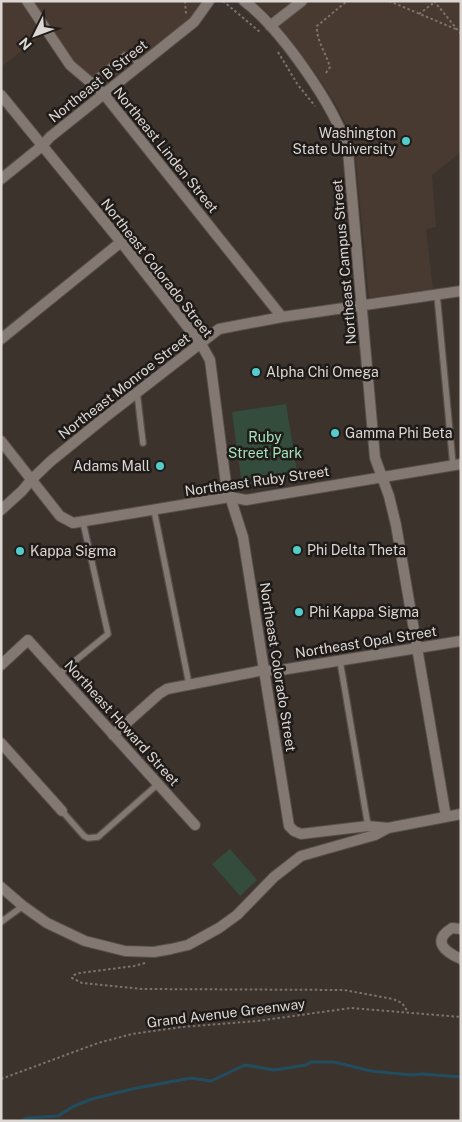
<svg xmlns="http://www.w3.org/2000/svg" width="462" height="1122" font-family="'Public Sans',sans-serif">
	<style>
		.built { fill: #483a30 }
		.green { fill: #334c3c }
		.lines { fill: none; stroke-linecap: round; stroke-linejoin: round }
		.stream { stroke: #224d5f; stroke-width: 3 }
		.service-casing { stroke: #574f4a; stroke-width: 8 }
		.minor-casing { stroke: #574f4a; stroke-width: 12 }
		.tertiary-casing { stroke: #574f4a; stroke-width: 12 }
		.path { stroke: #7b736e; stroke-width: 2; stroke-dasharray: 2.5 2.5; stroke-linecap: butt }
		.service { stroke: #837972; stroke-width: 5.5 }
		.minor { stroke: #837972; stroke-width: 10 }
		.tertiary { stroke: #837972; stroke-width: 10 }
		.poi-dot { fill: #52cdcc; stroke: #1f1b19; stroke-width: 2 }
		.labels { text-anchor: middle; stroke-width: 5; stroke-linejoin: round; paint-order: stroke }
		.street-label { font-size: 14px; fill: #ddd7d3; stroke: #1f1b19 }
		.poi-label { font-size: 14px; fill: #ddd7d3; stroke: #1f1b19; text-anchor: start }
		.park-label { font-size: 14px; fill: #a5e4bc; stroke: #1f1b19 }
	</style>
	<rect width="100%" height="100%" fill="#3c332d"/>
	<path class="built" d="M1,1H204L191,18L103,88L73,62L49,30L1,67Z
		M255,1H461V152L432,175L436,227L426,229L433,289L369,298L355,151L349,131L339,110L320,80L290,39L266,11Z"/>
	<path class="green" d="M286,404L298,478L242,486L232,412Z
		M230,849L257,880L240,896L212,864Z"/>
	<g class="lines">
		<path class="stream" d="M21,1121L27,1118L58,1116L74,1106L92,1099L132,1089L191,1078L211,1081L245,1065L274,1070L306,1065L311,1062H334L371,1071L411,1075L422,1074L461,1077"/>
		<defs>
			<path id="service" d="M90,83L125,55L132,56L139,65
				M437,295L453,465
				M137,392L143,443
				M154,510L189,684
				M340,661L368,826
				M59,674L108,634L83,522
				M62,811L84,836L88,838L98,837L158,784
				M1,922L23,906"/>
			<path id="minor" d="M27,1L70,65L103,93L282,317
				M244,1C280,28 336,107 348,151L375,458L389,496L396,525L446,817
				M270,26L302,1
				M42,146L50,137L194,22L209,1
				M1,339L121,242
				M1,441L60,516L73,523L230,497L246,500L461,464
				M1,510L22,491L32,479L51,461L104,418L219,329L282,317L461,291
				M1,665L28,640L195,825
				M113,735L159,694L167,689L264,670L289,826L294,831L301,834L368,826L388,828L461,814
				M1,743L62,811
				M1,887L23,906L47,923L85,941L125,951L154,952L171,949L188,945L219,928L237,915L274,877L301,856L375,835L388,828
				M461,929L452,928C431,941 445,952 461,959"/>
			<path id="tertiary" d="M1,95L121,242L201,344L210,360L226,484L243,537L264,670L275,671L461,641
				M1,179L42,146"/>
		</defs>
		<use href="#service" class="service-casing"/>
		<use href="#minor" class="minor-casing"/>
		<use href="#tertiary" class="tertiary-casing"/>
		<path class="path" d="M185,1L186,14
			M223,1L260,32
			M389,1L458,30
			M434,1L461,34
			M419,14L436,1
			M278,52L298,85L315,106
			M326,73L330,67C326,53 316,40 317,26L347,1
			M145,963L134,966L80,973L74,975L72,978L82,983L142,989L344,990L393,999L402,1003L408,1012
			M1,1079L98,1043L132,1034L182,1027L257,1021L351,1008L461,1017"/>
		<use href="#service" class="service"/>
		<use href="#minor" class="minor"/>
		<use href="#tertiary" class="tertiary"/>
	</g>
	<g class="poi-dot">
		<circle cx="406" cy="141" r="5"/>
		<circle cx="256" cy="372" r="5"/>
		<circle cx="335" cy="433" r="5"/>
		<circle cx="160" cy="466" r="5"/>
		<circle cx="297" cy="550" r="5"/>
		<circle cx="20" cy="551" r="5"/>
		<circle cx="299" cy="612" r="5"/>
	</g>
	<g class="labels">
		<g class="street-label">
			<text transform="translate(98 81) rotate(-39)" y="5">Northeast B Street</text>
			<text transform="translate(166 150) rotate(51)" y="5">Northeast Linden Street</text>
			<text transform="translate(344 262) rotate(-95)" y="5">Northeast Campus Street</text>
			<text transform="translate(157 268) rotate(52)" y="5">Northeast Colorado Street</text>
			<text transform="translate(124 386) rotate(-38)" y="5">Northeast Monroe Street</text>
			<text transform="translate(257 481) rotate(-8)" y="5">Northeast Ruby Street</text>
			<text transform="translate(366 642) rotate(-9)" y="5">Northeast Opal Street</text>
			<text transform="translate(278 667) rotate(81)" y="5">Northeast Colorado Street</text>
			<text transform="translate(122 723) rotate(48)" y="5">Northeast Howard Street</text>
			<text transform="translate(226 1013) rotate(-7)" y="5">Grand Avenue Greenway</text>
		</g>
		<g class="poi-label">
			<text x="396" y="138" text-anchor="end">Washington<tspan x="396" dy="16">State University</tspan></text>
			<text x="266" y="377">Alpha Chi Omega</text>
			<text x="345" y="438">Gamma Phi Beta</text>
			<text x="150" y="471" text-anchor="end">Adams Mall</text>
			<text x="307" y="555">Phi Delta Theta</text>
			<text x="30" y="556">Kappa Sigma</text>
			<text x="309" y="617">Phi Kappa Sigma</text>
		</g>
		<g class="park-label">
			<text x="265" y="442">Ruby<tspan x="265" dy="16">Street Park</tspan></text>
		</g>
	</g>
	<rect width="462" height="1122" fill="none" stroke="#ddd7d3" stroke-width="5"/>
	<g transform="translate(35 35) rotate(228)" stroke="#1f1b19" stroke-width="4" paint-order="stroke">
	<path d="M0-4L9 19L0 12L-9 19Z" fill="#ddd7d3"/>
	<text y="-8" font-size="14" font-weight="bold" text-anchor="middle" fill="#ddd7d3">N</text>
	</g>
</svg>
